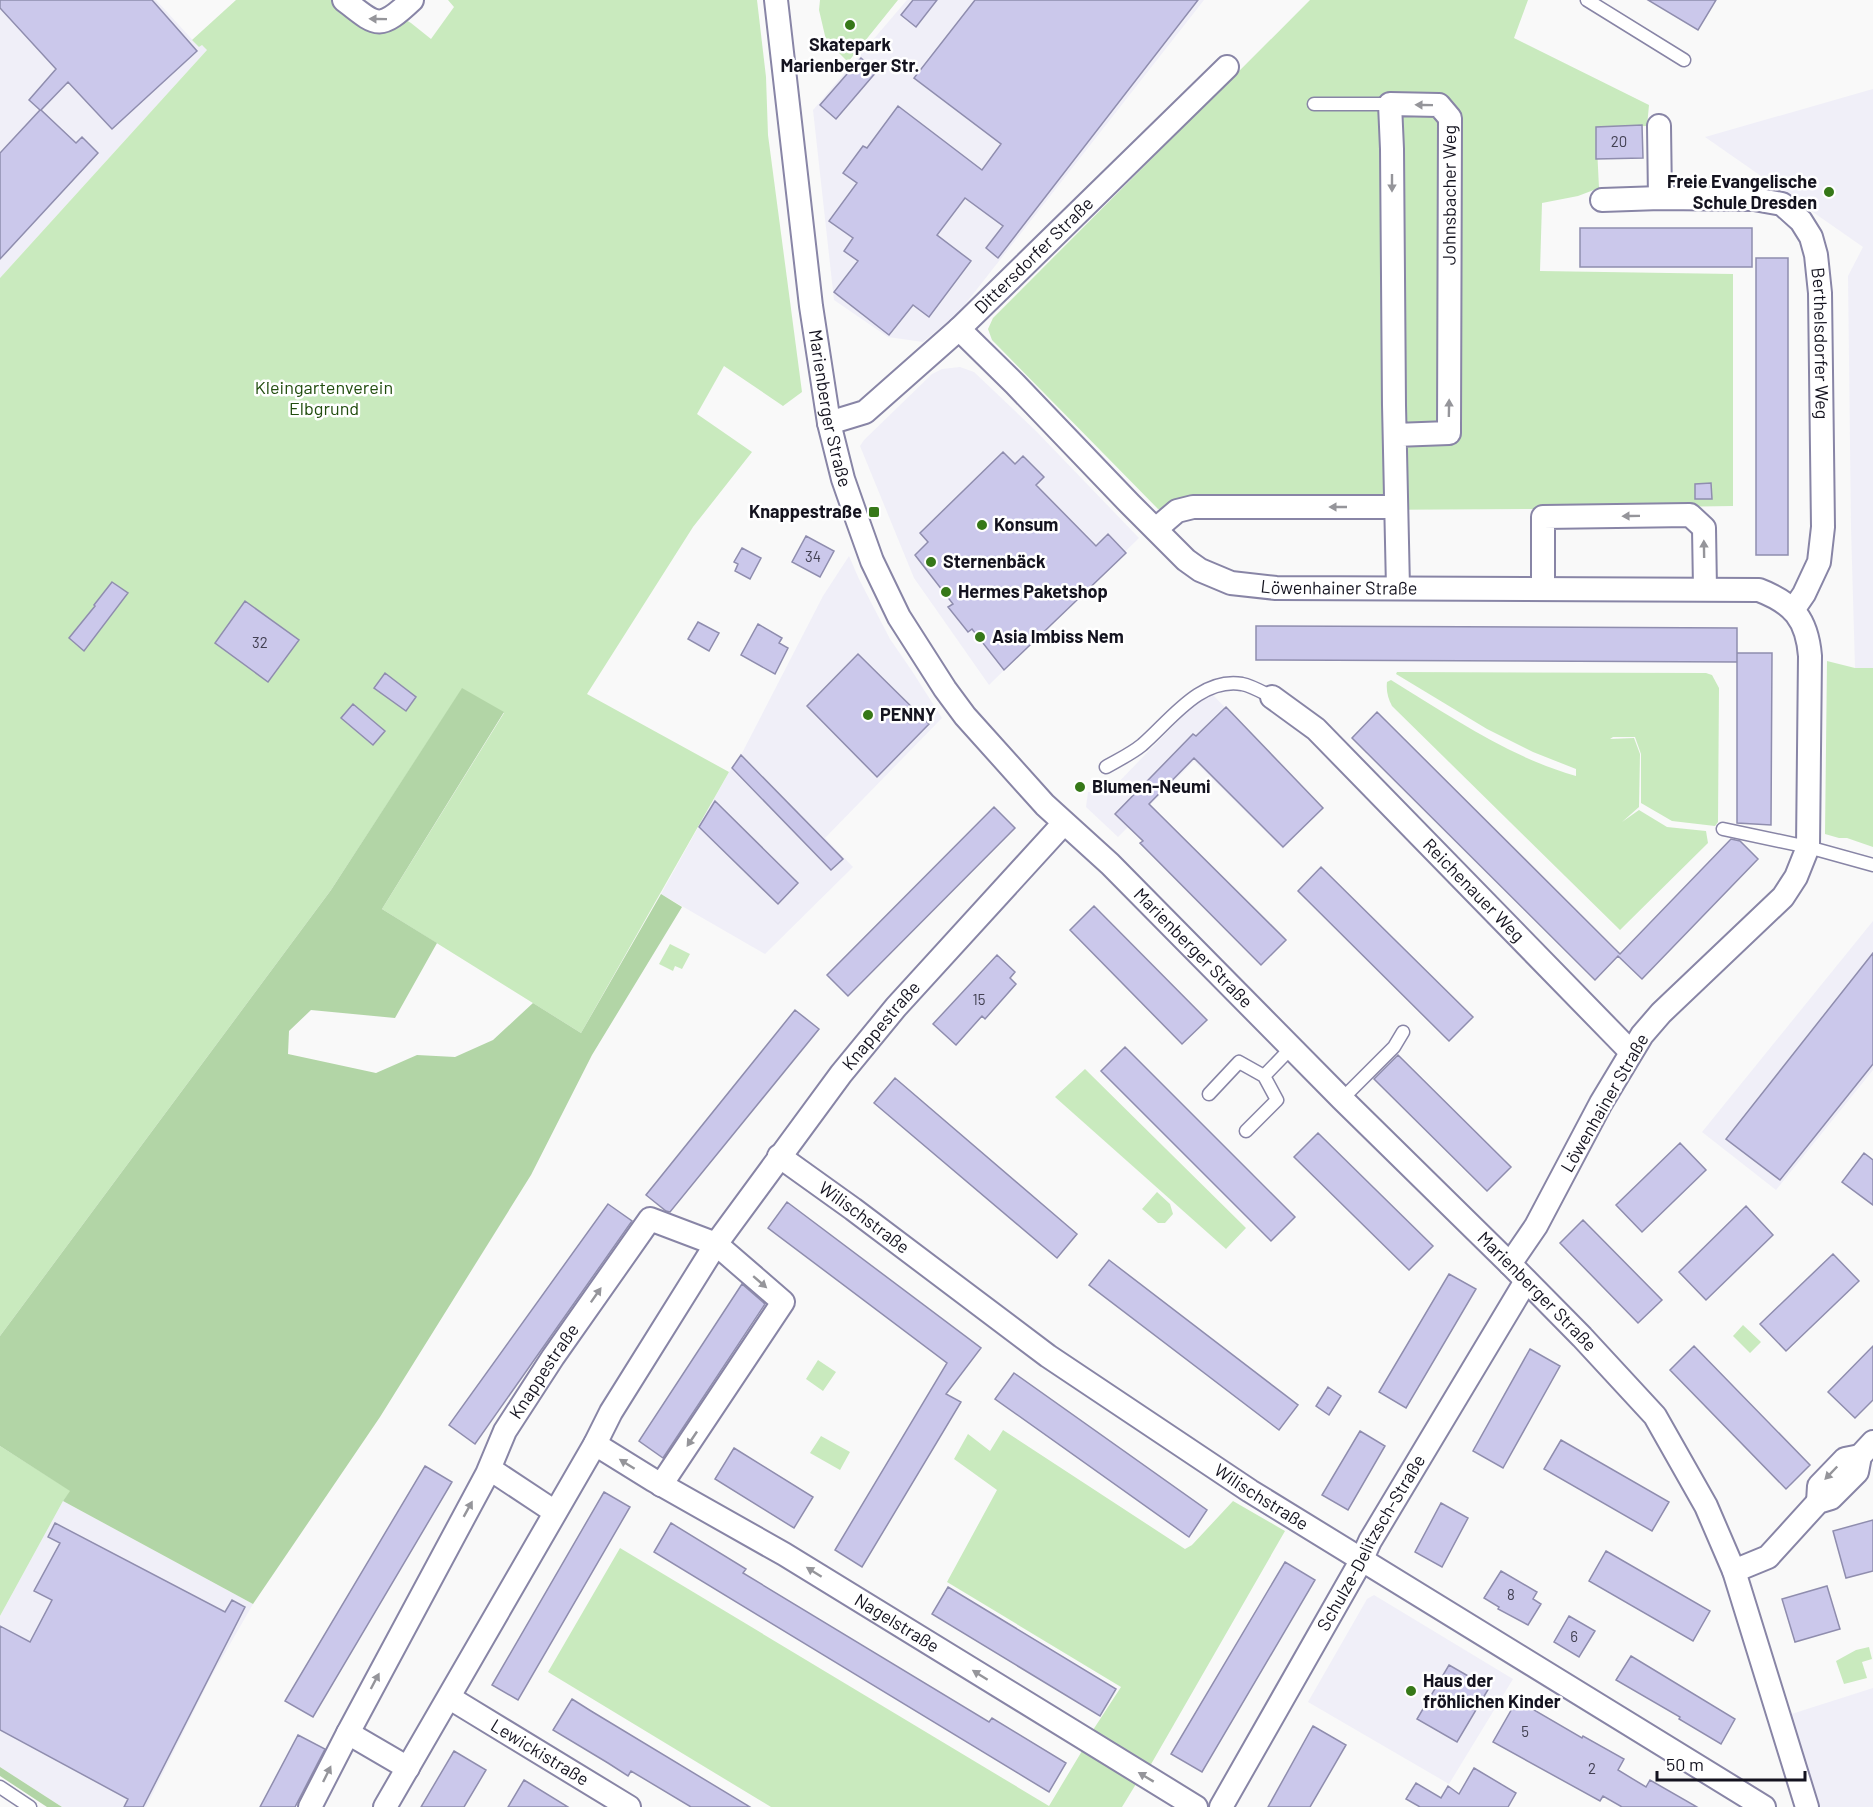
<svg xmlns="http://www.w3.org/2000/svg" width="1873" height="1807" font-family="Barlow,sans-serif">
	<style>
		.built { fill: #f0eff8 }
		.green { fill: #c9eabe }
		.forest { fill: #b2d5a6 }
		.building { fill: #cbc8eb; stroke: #8f8dae; stroke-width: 1.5 }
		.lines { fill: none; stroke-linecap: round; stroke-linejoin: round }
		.lane-casing { stroke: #8885a6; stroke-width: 15 }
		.street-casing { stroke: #8885a6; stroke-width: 26 }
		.lane { stroke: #fff; stroke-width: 12 }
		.street { stroke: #fff; stroke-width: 22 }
		.oneway { fill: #95959a }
		.poi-dot { fill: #367818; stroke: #fff; stroke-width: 2 }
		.labels { text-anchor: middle; stroke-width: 5; stroke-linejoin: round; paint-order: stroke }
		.number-label { font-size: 15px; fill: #424052 }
		.poi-label { font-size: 18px; font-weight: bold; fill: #14131f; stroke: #fff; text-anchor: start }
		.street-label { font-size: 18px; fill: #14131f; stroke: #fff }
		.park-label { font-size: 18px; fill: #214d0e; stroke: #fff }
	</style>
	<rect width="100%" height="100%" fill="#f9f9f9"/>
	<path class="built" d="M0,0H156L199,47L202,45L207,50L0,278Z
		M907,0H1204L959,312L923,342L888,337L834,300L813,110Z
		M1873,89V668H1855L1851,528L1848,276L1863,247L1705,137Z
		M960,367L974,372L1036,431L1139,538L989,685L914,578L860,446L864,440L932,374L942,369Z
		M849,556L859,579L890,639L912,671L942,718L825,838L853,867L765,954L661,894L729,772L741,755L823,596Z
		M1212,694L1323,808L1283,849L1194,761L1118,837L1086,807L1088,792H1109L1200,698Z
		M1873,921V1070L1776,1190L1702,1132Z
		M63,1501L253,1604L210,1679L146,1807H62L0,1767V1616Z
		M1374,1595L1513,1679L1449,1784L1308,1702L1367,1599Z
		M1873,1688V1807H1807L1779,1718Z"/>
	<path class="green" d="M236,0H332L368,26L401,17L411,23L431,39L454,7L448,0H757L766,77L768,135L802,392L783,406L724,366L697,414L752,452L693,527L587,694L729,772L581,1033L382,909L504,713L462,689L331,890L0,1336V278L207,50L202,45L199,47L192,40Z
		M820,0H898L848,62L826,40L819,10Z
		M1310,0H1528L1514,38L1649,105L1647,126L1596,127L1599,188L1578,196L1542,203L1540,271L1733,274V506L1533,509L1177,511L1158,509L992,340L988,329L993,318Z
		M1827,661L1855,668H1873V847L1847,838H1839L1825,834Z
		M1397,672L1706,673L1712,675L1719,688L1718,822L1715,826L1672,821L1641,803V754L1635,737H1613L1610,739L1634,738L1640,754L1639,807L1622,822L1639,810L1667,827L1706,831L1708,843L1620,930L1392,706C1388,698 1386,691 1387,682L1391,680C1450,716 1509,757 1576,776V769L1533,752L1487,729L1396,674Z
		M670,944L690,954L682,969L675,966L673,971L659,964Z
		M1085,1069L1246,1228L1226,1249L1055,1097Z
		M1157,1192L1170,1204L1173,1214L1165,1223H1158L1142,1209Z
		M1743,1325L1761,1342L1750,1353L1733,1336Z
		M818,1360L836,1372L823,1391L806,1379Z
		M1003,1430L1185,1549L1192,1545L1233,1501L1285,1531L1150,1766L1093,1730L1121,1687L947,1582L997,1490L954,1459L968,1434L990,1451Z
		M821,1436L850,1452L840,1470L810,1453Z
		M0,1446L71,1491L63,1501L0,1616Z
		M620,1548L1049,1806L1082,1751L1136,1784L1122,1807H771L548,1672Z
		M1869,1647L1872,1659L1862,1662L1867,1678L1844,1684L1836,1661L1856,1650Z"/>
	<path class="forest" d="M462,688L504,712L382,909L437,943L395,1018L311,1010L289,1031L288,1054L376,1073L417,1055L455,1057L493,1040L533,1003L581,1033L661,894L682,907L592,1055L531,1175L380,1417L253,1604L63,1501L70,1491L0,1446V1336L331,890Z
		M0,1767L62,1807H47L0,1776Z"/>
	<path class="building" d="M0,0H152L197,51L112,129L68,82L41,110L76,143L82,137L98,153L0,259V153L40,110L29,100L56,69L0,8Z
		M913,0H937L916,27L901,15Z
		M975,0H1198L998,258L986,248L1003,226L965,198L937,235L971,261L929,317L913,305L889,335L834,292L858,261L844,251L853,238L829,221L857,183L843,173L863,146L867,148L898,106L982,170L1001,144L914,78Z
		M1648,0H1716L1698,30Z
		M861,58L877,71L836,119L820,105Z
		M1642,125L1643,158L1596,159V127Z
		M1580,228H1752V267H1580Z
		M1756,258H1788V555H1756Z
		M1003,452L1015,464L1023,456L1044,477L1036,485L1096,546L1108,534L1126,553L1004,670L972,629L968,632L948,607L953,604L915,555L928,542L920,533Z
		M1711,483L1712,499H1695V484Z
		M806,536L834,551L820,577L792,562Z
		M742,548L761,558L750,579L735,571L738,564L734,562Z
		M112,582L128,593L84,651L69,638L95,606L94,605Z
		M245,601L299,640L268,682L215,643Z
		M698,622L719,633L709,651L688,639Z
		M758,624L782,638L779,643L788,648L775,674L741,655Z
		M1256,626L1737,628V662L1256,660Z
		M1737,653H1772L1771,825L1737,823Z
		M858,654L929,724L877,777L807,706Z
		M385,673L416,697L406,711L374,688Z
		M353,704L385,731L373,745L341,718Z
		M1226,707L1323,808L1283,847L1194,758L1149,804L1286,940L1261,965L1140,843L1143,841L1115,814L1193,734L1196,736Z
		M1377,712L1620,954L1731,839L1740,841L1758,859L1642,979L1618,956L1595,980L1352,738Z
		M741,755L843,859L831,870L732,768Z
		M715,801L798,883L778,904L699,827Z
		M994,807L1015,828L848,996L827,975Z
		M1321,867L1473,1017L1449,1041L1298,891Z
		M1094,906L1207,1020L1182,1044L1070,930Z
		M1873,953V1064L1780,1180L1726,1139Z
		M997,955L1015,972L1010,978L1016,984L985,1019L982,1016L956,1045L933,1024Z
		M795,1010L819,1029L670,1212L666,1211L646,1195Z
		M1125,1047L1295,1217L1271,1241L1101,1071Z
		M1398,1055L1511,1167L1487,1191L1374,1079Z
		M895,1078L1077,1234L1057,1258L874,1103Z
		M1318,1133L1433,1246L1409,1270L1294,1157Z
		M1680,1143L1706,1170L1642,1232L1616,1205Z
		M1864,1153L1873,1160V1205L1842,1182Z
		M787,1202L981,1348L946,1394L961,1402L862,1567L835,1550L947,1363L768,1228Z
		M608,1204L632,1221L475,1444L449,1425Z
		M1746,1206L1773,1235L1706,1300L1679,1272Z
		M1583,1220L1662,1300L1638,1323L1560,1243Z
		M1833,1254L1859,1281L1786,1351L1760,1324Z
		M1109,1260L1298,1405L1279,1430L1089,1285Z
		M1449,1274L1476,1289L1406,1408L1379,1392Z
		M742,1284L765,1304L663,1458L639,1441Z
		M1694,1346L1810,1465L1786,1489L1670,1370Z
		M1873,1346V1400L1855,1418L1828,1392Z
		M1530,1349L1560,1366L1503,1468L1473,1451Z
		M1014,1373L1207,1510L1189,1537L995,1399Z
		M1328,1387L1341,1396L1329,1415L1316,1406Z
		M1360,1431L1385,1446L1348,1510L1322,1495Z
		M1561,1440L1669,1502L1652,1531L1544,1469Z
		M734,1448L813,1497L794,1528L715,1479Z
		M425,1466L452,1482L313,1717L285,1701Z
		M604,1492L630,1507L518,1700L492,1685Z
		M1441,1503L1468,1518L1442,1567L1415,1552Z
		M1873,1520V1571L1846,1578L1833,1531Z
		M55,1523L225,1612L232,1600L245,1607L143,1807H124L128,1799L0,1730V1626L30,1642L52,1600L34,1591L60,1543L48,1537Z
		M671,1523L746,1569L743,1573L989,1722L992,1718L1066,1763L1049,1792L654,1552Z
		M1606,1551L1710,1611L1693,1641L1589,1581Z
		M1285,1562L1315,1580L1202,1772L1171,1754Z
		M1501,1571L1537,1592L1533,1599L1541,1604L1528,1625L1498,1609L1499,1607L1484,1598Z
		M1827,1586L1840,1629L1795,1642L1782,1599Z
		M948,1587L1116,1689L1100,1716L932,1614Z
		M1569,1616L1595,1631L1579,1657L1554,1642Z
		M1631,1656L1735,1719L1721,1744L1679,1719L1680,1717L1616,1680Z
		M1449,1665L1489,1688L1457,1742L1417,1719Z
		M572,1699L591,1711L750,1807H691L631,1771L628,1776L608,1763L553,1730Z
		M1517,1700L1582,1738L1583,1736L1624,1759L1618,1770L1646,1787L1650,1780L1697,1807H1622L1603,1796L1600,1801L1493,1742Z
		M1313,1726L1346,1745L1310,1807H1268Z
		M298,1735L325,1749L295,1807H260Z
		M454,1751L486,1770L464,1807H421Z
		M1474,1768L1516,1793L1508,1807H1420L1406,1799L1416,1783L1441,1798L1448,1786L1459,1794Z
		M524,1780L568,1807H508Z"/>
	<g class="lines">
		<defs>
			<path id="lane" d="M1587,0L1684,60
				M1314,104H1390
				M1106,767C1118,760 1131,754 1142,745C1170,721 1200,677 1242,684C1252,686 1262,692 1272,697
				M1723,829L1808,847L1873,865
				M1209,1094L1239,1062L1264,1076L1291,1048
				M1342,1099L1394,1047L1403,1032
				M1246,1131L1277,1100L1264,1076
				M0,1787L30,1807"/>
			<g id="street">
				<path d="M344,0C377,26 379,31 412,0"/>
				<path id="s1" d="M776,0L811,306L829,423L843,479L857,519L872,561L899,617L945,689L965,716L1045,805L1110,864L1342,1099L1510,1264L1582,1337L1655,1416L1706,1506L1734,1571L1807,1807"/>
				<path d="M1659,126L1660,198"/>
				<path id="s2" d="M1602,200L1660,198L1754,199L1782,204L1801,221L1811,237L1816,255L1820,293L1823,527L1819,562L1804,594L1793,610"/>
				<path id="s3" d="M959,329L1015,384L1130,504L1186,560L1200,570L1231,583L1276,588L1759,590C1793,603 1807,619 1810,656L1808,847L1796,877L1783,897L1661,1013L1642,1035L1601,1103L1536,1226L1510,1264"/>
				<path id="s4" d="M829,423L865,412L959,329L1227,67"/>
				<path id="s5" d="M1395,435L1449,433L1450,118L1439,105L1390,104L1392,149L1394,405C1395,466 1397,527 1398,588"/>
				<path d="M1156,529L1177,511L1193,507H1396"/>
				<path d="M1543,589V517L1690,515L1704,528L1705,589"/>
				<path id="s6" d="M1272,697L1316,729L1631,1052"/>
				<path id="s7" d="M779,1156L853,1209L1048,1356L1250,1491L1764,1807"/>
				<path id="s8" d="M595,1444L653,1480L784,1554L1196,1807"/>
				<path d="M490,1469L555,1512"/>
				<path d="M1818,1502L1819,1486L1845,1459L1860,1456"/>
				<path d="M1734,1571L1768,1557L1818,1502L1831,1498L1857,1472L1860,1456L1873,1442"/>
				<path id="s9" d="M450,1698L629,1807"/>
				<path d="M348,1733L408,1768"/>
				<path id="s10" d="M310,1807L348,1733L487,1474L505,1431L553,1357L650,1219L716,1244L783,1302L661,1485"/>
				<path id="s11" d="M385,1807L595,1444L611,1412L716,1244L841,1074L896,1007L1064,823"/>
				<path id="s12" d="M1221,1807L1361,1561L1370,1541L1526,1281"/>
			</g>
		</defs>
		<use href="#lane" class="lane-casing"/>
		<use href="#street" class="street-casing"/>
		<use href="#lane" class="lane"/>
		<use href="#street" class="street"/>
	</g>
	<defs><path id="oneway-solid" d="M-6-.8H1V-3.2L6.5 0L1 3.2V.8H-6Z" transform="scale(1.5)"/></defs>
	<g class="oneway">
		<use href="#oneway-solid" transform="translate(378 19) rotate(-179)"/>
		<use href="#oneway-solid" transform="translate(1424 105) rotate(-179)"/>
		<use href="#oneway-solid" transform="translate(1392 183) rotate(90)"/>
		<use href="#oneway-solid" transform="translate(1449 408) rotate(-89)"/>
		<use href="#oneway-solid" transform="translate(1338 507) rotate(180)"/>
		<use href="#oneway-solid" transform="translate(1631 516) rotate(179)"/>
		<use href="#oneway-solid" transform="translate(1704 549) rotate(-91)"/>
		<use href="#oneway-solid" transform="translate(760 1282) rotate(41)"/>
		<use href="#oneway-solid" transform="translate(596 1295) rotate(-55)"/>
		<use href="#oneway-solid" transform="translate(692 1439) rotate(124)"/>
		<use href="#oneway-solid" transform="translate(627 1464) rotate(-148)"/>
		<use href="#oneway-solid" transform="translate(1831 1473) rotate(134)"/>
		<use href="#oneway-solid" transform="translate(468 1509) rotate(-61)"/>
		<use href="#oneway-solid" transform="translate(814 1572) rotate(-148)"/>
		<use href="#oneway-solid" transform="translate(980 1675) rotate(-148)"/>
		<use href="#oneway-solid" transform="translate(375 1681) rotate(-62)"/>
		<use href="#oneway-solid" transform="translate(327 1774) rotate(-64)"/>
		<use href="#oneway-solid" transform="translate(1146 1777) rotate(-149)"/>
	</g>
	<g class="poi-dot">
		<circle cx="850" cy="25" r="6"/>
		<circle cx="1829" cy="192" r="6"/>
		<rect x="868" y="506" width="12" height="12" rx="3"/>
		<circle cx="982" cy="525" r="6"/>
		<circle cx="931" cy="562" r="6"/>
		<circle cx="946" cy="592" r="6"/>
		<circle cx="980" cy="637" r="6"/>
		<circle cx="868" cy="715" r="6"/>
		<circle cx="1080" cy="787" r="6"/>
		<circle cx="1411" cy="1691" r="6"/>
	</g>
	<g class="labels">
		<g class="number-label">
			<text x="1619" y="147">20</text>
			<text x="813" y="562">34</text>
			<text x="260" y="648">32</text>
			<text x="979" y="1005">15</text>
			<text x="1511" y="1600">8</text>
			<text x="1574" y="1642">6</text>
			<text x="1525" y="1737">5</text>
			<text x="1592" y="1774">2</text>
		</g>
		<g class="poi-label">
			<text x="850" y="51" text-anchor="middle">Skatepark<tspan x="850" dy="21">Marienberger Str.</tspan></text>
			<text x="1817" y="188" text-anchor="end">Freie Evangelische<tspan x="1817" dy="21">Schule Dresden</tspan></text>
			<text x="862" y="518" text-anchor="end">Knappestraße</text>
			<text x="994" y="531">Konsum</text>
			<text x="943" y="568">Sternenbäck</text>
			<text x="958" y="598">Hermes Paketshop</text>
			<text x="992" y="643">Asia Imbiss Nem</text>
			<text x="880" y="721">PENNY</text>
			<text x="1092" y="793">Blumen-Neumi</text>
			<text x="1423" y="1687">Haus der<tspan x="1423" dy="21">fröhlichen Kinder</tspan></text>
		</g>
		<g class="street-label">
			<text dy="6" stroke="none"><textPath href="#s5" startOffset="292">Johnsbacher Weg</textPath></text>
			<text dy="6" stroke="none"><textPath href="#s4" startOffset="268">Dittersdorfer Straße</textPath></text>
			<text dy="6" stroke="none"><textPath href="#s2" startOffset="332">Berthelsdorfer Weg</textPath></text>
			<text dy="6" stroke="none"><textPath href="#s1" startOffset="412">Marienberger Straße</textPath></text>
			<text dy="6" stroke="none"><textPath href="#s3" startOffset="483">Löwenhainer Straße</textPath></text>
			<text dy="6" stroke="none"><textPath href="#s6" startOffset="280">Reichenauer Weg</textPath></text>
			<text dy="6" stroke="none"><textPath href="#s1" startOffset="1078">Marienberger Straße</textPath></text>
			<text dy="6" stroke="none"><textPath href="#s11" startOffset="927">Knappestraße</textPath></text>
			<text transform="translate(1605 1103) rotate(-60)" y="6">Löwenhainer Straße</text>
			<text dy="6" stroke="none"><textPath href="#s7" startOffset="105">Wilischstraße</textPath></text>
			<text dy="6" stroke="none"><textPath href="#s1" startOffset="1564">Marienberger Straße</textPath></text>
			<text dy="6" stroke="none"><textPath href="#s10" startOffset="495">Knappestraße</textPath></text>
			<text dy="6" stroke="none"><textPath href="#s7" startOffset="591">Wilischstraße</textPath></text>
			<text dy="6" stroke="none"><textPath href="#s12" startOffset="304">Schulze-Delitzsch-Straße</textPath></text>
			<text dy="6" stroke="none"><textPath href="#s8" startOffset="351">Nagelstraße</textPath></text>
			<text dy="6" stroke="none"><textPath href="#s9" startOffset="105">Lewickistraße</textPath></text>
		</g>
		<g class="park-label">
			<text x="324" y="394">Kleingartenverein<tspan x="324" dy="21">Elbgrund</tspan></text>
		</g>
	</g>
	<path d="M1657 1771v9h148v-9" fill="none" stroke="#14131f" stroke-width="3"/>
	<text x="1666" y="1771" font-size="18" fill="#14131f" stroke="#ffffff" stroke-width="4.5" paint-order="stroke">50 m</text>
</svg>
